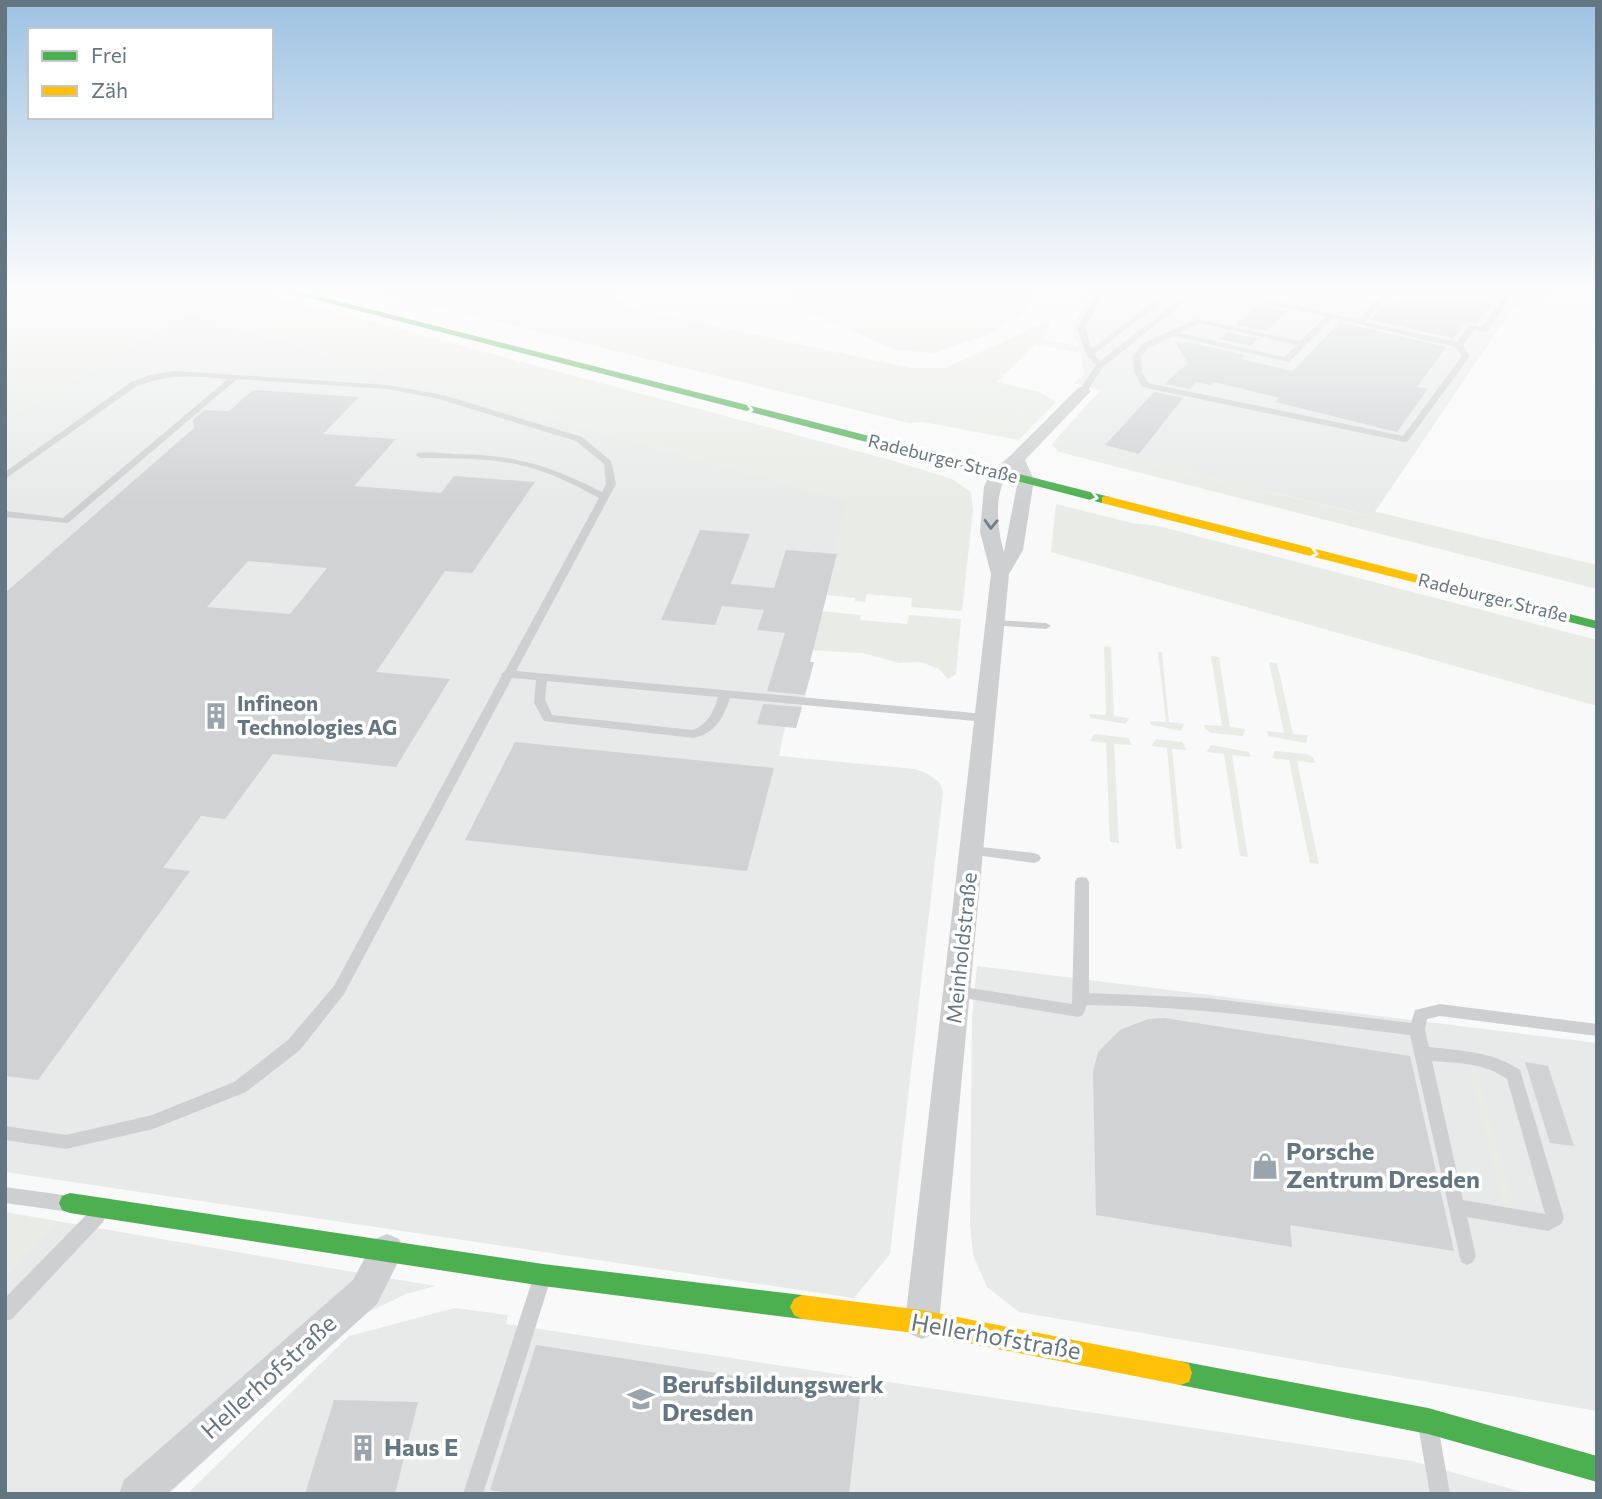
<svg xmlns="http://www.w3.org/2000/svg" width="1602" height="1499" font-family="Commissioner,sans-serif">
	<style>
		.built { fill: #e8e9e9 }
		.green { fill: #e8ebe6 }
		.building { fill: #d0d2d3; fill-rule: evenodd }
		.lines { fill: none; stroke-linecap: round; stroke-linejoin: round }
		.lane { fill: #cecfd0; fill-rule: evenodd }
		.street { fill: #cecfd0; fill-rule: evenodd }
		.fast { fill: #4caf50; fill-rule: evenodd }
		.slow { fill: #ffc107; fill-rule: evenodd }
		.oneway { stroke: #f6fbf6 }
		.oneway2 { stroke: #707f8b }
		.labels { text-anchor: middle; stroke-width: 7; stroke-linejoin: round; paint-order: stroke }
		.far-street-label { font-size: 18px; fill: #657683; stroke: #fff }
		.poi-label { font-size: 21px; font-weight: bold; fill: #657683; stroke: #fff; text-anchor: start }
		.street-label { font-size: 21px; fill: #657683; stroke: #fff }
		.near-poi-label { font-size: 24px; font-weight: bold; fill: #657683; stroke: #fff; text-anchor: start }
		.near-street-label { font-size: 24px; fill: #657683; stroke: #fff }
	</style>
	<rect width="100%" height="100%" fill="#f9f9f9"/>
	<path class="built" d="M1092,292H1562L1512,309L1372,516L1061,442L1057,438L1101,390L1074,383L1084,374L1079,346L1073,335V325Z
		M187,314L847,501L837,554L816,636L805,662H814L796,728L785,727L779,756L915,769L928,774L939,782L943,792L890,1254L854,1298L5,1172V417Z
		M977,966L1597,1043V1411L1019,1312L987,1287L973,1255L970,1223L972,1017Z
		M57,1221L435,1286L406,1294L362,1315L169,1494H5V1275Z
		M455,1308L508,1315L506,1324L1412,1461L1530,1494H187L349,1336Z"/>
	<path class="green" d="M5,292H259L891,460L952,479L971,492L973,510L962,611L911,607L912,598L867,594L865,602L855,601V598L827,595L837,555L832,554L846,501L187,314L5,417Z
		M375,292H614L612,295L632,308L911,368H945L1052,319L1041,339L1079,346L1080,353L1035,344L997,382L1040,392L1056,402L1019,440L923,422L909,423Z
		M790,292H1032L1024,314L984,336L935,353L897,350L797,308L790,299Z
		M1057,438L1061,442L1371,516L1373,511L1597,565V589L1059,452L1052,445Z
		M1056,504L1132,523L1158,526L1597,640V706L1051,552Z
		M822,611L861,615L860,620L907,624L909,615L961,619L956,674L948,679L939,669L921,662L899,663L863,653L807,650Z
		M1104,646L1111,647L1114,716L1129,718L1126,724L1090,718L1089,714L1106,715Z
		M1158,652H1162L1169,722L1184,724L1181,731L1151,725L1150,721L1166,722Z
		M1211,656L1219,657L1230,727L1245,729L1243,736L1212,733L1205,729L1204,725L1222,726Z
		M1269,662L1277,663L1293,734L1308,735L1306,743L1268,736L1267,731L1284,733Z
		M1094,734L1128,738L1132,745L1114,744L1119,843L1110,842L1106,743L1090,741Z
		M1156,739L1182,742L1187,750L1172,749L1182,849H1176L1167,748L1151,746Z
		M1211,745L1249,752L1251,757L1232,755L1248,857L1240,856L1224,754L1207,752Z
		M1275,751L1306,754L1314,758L1315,763L1297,761L1319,864L1310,863L1289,760L1272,758Z
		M1467,1064L1476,1066L1515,1209L1504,1208Z
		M5,1212L57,1221L5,1275Z"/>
	<path class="building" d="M1406,292H1500L1477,324L1466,322L1453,338L1370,320L1385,303L1395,305Z
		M1257,305L1287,312L1266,331L1235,325Z
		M1340,322L1446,347L1417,387L1428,389L1397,432L1275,402L1279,398L1214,382L1210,385L1196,382L1190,389L1164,384L1188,363L1175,342L1191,343L1245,355L1241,359L1293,371Z
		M1227,332L1258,339L1250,346L1219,339Z
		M253,390L359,397L323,434L396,439L354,486L441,493L454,476L535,482L472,573L445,571L376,672L450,679L396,767L273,754L225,819L201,816L163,868L190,871L38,1080L5,1076V593L194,428L193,420L204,410L229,411ZM248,561L327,568L290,614L207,607Z
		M1154,392L1183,398L1139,454L1105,445Z
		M700,530L750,534L731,584L774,588L786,550L837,554L810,662H814L805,695L767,691L785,633L757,630L764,610L722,606L715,625L661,620Z
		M763,704L802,707L796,728L757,724Z
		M515,742L774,768L747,871L465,840Z
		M1164,1018L1410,1056L1454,1251L1290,1225L1292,1247L1096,1215L1093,1072L1098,1052L1120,1030L1148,1019Z
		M1525,1062L1548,1066L1574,1146L1550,1143Z
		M536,1345L860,1395L849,1494H515L490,1490Z
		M334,1400L418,1402L395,1494H305Z"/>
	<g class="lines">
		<path class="lane" d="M1097,292H1104L1085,328L1092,349L1166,292H1174L1094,354L1100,361L1189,292H1197L1103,367L1086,393H1083L1079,391L1096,365L1086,354L1077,328Z
			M1221,292H1235L1359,320L1384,292H1391L1365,322L1457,342L1469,325L1482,327L1508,292H1515L1487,332L1474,330L1463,345L1470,356L1408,441L1405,442L1142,387L1134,372L1133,357L1142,344L1196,319L1300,341L1325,317ZM1332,318L1456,347L1462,356L1403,436L1148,383L1142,372L1141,357L1148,348L1173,336L1289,362ZM1200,323L1297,345L1284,357L1180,333Z
			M176,371L388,385L443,395L582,437L611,461L616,484L516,671L985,714L991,718L985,722L730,698C723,719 716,732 694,738L544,721L534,703L536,680L512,678L344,994L300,1050L246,1092L153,1129L66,1149L5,1140V1126L66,1135L152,1115L234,1082L288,1040L334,986L502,675L501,674L505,671L599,498C575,485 550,472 524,466C490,457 454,459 420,458L416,455L417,453C429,452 443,453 455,454C516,455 548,465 602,492L606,484L604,464L576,441L439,399L388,389L237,379L68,523L5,517V511L63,518L228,379C192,376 172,373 137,386L5,479V472L131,382L150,375ZM547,681L718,697C713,713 709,723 693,730L552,715L545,699Z
			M995,620L1046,623L1051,626L1046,629L991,625L990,623L991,621Z
			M973,846L1034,853L1039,855L1041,858L1039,861L1034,863L968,854L966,851L968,848Z
			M1082,877L1087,878L1089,882V993L1207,998L1411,1023L1415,1010L1440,1004L1597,1024V1036L1440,1016L1427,1019L1425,1030L1429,1047C1461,1051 1492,1051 1520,1070L1564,1218L1561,1224L1548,1231L1467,1217L1476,1256L1473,1262L1467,1265L1461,1262L1410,1035C1303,1022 1196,1006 1087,1005L1083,1015L1078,1017L952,996L949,992L952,988L957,986L1072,1004L1075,882L1077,878ZM1432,1061C1458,1063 1485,1063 1507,1079L1545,1214L1463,1200Z
			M5,1187L63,1195L69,1197L72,1203L69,1209L63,1211L5,1203Z
			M97,1208L103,1210L106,1216L103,1222L12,1319L5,1321V1298L91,1210Z
			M541,1272L547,1275L550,1281L483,1494H463L532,1281L535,1275Z
			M1429,1421L1436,1424L1439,1431L1450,1494H1430L1419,1431L1422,1424Z"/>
		<path class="street" d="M1083,386L1091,391L1088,394L1025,460L1034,480L1023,550L1009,574L939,1322L934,1334L922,1339L910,1334L905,1322L991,574L980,532L984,487L990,473L1011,455L1078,388ZM1013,470L1018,480L1004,552C997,530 992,485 1013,470Z
			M387,1234L399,1239L404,1250L377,1304L167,1494H119L124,1480L353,1280L375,1239Z"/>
		<path class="fast" d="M286,292H302L1110,497L1112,500L1110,503H1102Z
			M1476,590L1597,621V629L1471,597L1469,594L1471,591Z
			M70,1193L543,1264L802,1295L810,1299L814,1307L810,1315L802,1319L543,1286L70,1213L62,1210L59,1203L62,1196Z
			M1180,1361L1428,1408L1597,1456V1482L1428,1434L1180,1385L1171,1382L1168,1373L1171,1364Z"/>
		<path class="slow" d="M1106,496L1481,591L1483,594L1476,598L1102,503V497Z
			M802,1295L922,1310L1180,1361L1189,1364L1192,1373L1189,1382L1180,1385L922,1334L802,1319L794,1315L790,1307L794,1299Z"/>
	</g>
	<defs><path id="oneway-chevron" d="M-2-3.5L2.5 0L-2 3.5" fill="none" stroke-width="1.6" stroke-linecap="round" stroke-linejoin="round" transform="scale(1.75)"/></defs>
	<g class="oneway">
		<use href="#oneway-chevron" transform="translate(748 409) rotate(14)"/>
		<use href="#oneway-chevron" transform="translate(1093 497) rotate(14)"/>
		<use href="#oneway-chevron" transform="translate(1313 553) rotate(14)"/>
	</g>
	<use class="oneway2" href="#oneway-chevron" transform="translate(991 524) rotate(92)"/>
	<linearGradient id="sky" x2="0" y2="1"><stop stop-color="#9dc2e2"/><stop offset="0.58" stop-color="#fcfcfc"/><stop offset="1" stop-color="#fcfcfc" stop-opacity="0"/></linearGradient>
	<rect width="1602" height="502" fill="url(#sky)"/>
	<defs>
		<symbol id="building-bare" viewBox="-9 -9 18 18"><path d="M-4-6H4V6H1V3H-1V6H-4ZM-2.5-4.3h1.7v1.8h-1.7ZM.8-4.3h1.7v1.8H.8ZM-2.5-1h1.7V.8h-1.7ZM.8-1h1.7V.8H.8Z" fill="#99a4ac" stroke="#fff" stroke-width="2.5" paint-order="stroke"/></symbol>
		<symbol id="shop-bare" viewBox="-9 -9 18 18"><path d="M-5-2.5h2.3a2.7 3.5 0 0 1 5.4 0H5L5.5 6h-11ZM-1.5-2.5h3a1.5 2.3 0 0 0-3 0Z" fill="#99a4ac" stroke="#fff" stroke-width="2.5" paint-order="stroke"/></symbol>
		<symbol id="school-bare" viewBox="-9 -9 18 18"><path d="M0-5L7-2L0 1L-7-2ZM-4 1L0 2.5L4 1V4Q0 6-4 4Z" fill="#99a4ac" stroke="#fff" stroke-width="2.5" paint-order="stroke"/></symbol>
	</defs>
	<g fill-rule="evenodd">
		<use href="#building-bare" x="197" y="697" width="38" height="38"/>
		<use href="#shop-bare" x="1246" y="1147" width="38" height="38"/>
		<use href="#school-bare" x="622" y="1380" width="38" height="38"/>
		<use href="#building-bare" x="344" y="1429" width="38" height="38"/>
	</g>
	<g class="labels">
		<g class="far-street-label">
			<text transform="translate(943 459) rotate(14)" y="6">Radeburger Straße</text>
			<text transform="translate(1493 598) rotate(14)" y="6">Radeburger Straße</text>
		</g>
		<g class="poi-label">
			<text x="237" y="711">Infineon<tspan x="237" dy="24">Technologies AG</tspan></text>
		</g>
		<g class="street-label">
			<text transform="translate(962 948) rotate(-84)" y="7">Meinholdstraße</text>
		</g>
		<g class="near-poi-label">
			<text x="1286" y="1160">Porsche<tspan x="1286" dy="28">Zentrum Dresden</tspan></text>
			<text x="662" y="1393">Berufsbildungswerk<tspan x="662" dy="28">Dresden</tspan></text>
			<text x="384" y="1456">Haus E</text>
		</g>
		<g class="near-street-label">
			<text transform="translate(996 1337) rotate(10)" y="8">Hellerhofstraße</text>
			<text transform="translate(269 1377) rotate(-42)" y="8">Hellerhofstraße</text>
		</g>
	</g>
	<rect width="1602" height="1499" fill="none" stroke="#657683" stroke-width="14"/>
	<rect x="28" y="28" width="245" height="91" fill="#ffffff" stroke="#c1c8cd" stroke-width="2"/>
	<rect x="42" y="51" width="35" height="10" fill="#4caf50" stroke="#c1c8cd" stroke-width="2"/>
	<text x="91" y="63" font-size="21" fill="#657683">Frei</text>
	<rect x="42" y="86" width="35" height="10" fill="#ffc107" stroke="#c1c8cd" stroke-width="2"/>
	<text x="91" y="98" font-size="21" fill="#657683">Zäh</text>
</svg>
